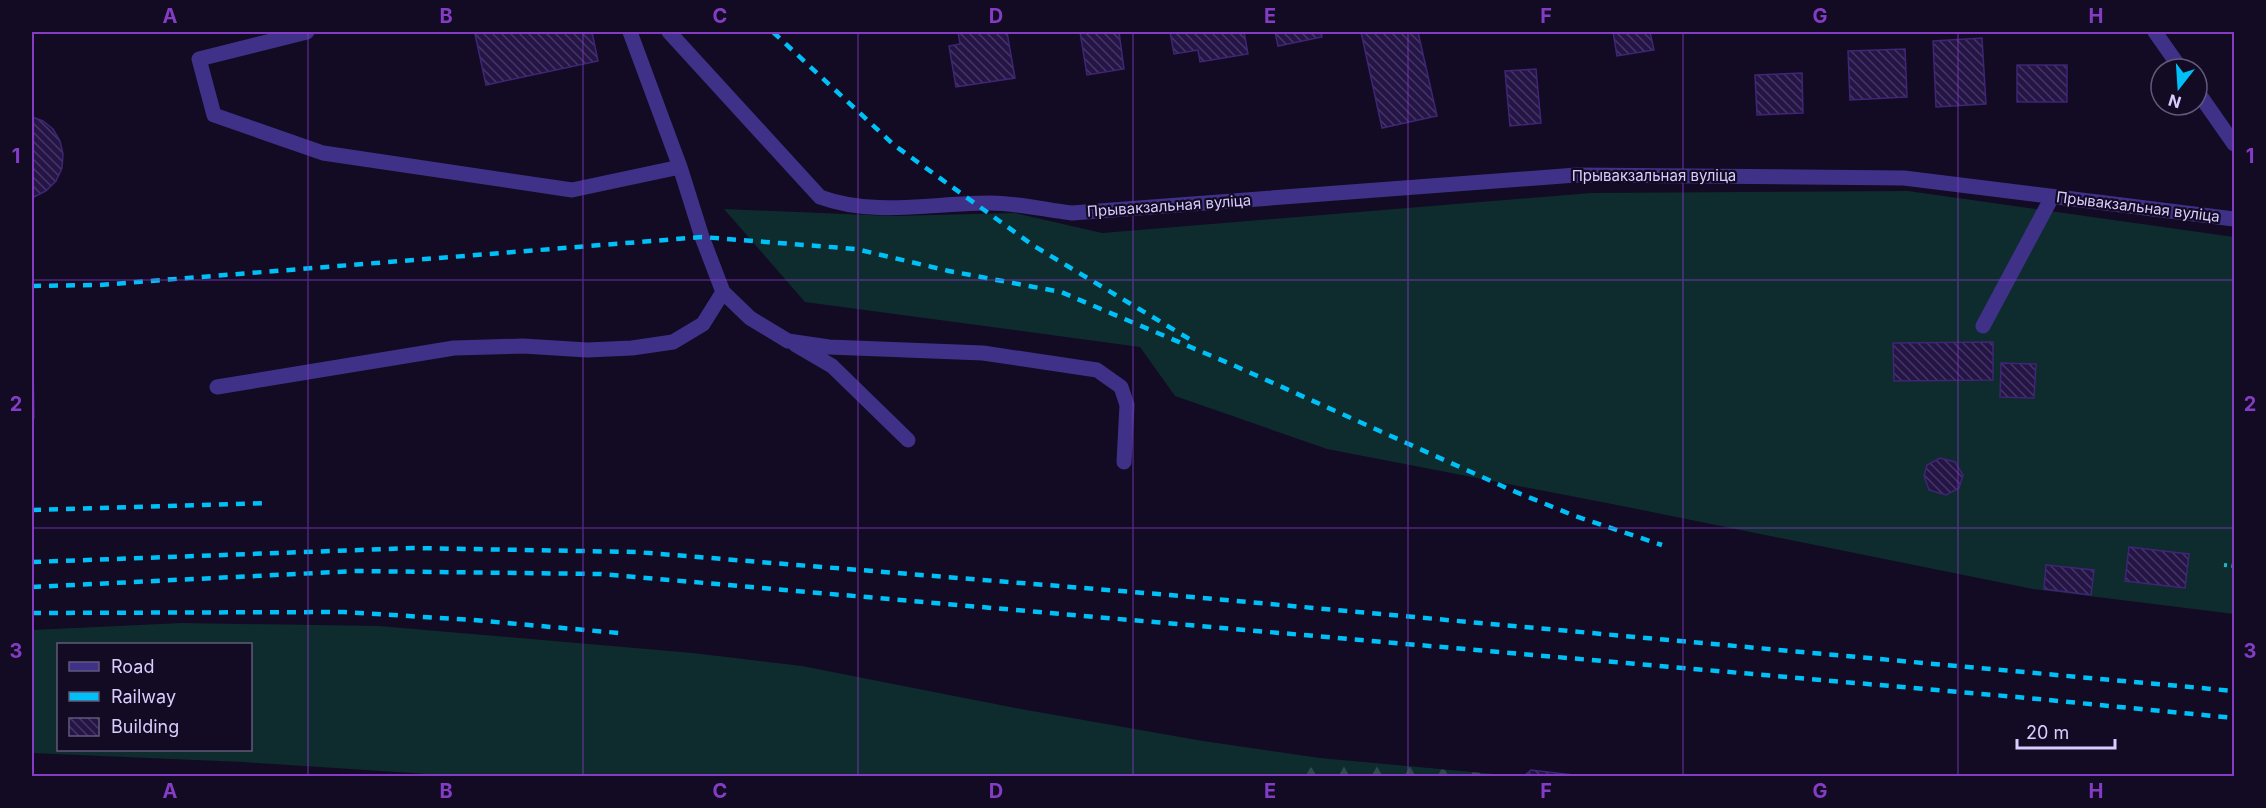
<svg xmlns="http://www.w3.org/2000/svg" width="2266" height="808" font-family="Inter,sans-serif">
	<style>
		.grass { fill: #0e2b2e; fill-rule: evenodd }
		.forest { fill: url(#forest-firs) }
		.building { fill: url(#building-back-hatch); stroke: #3f2575; stroke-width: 1.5 }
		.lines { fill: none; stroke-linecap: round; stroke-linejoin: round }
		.path { stroke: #21b5c0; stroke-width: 4; stroke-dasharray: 3 4.5; stroke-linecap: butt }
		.minor { stroke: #3f3188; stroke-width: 15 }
		.rail { stroke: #00c0f8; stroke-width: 4.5; stroke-dasharray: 9 8; stroke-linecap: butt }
		.grid { fill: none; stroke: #843cc5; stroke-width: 1.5; stroke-opacity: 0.55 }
		.labels { text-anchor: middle; stroke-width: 4.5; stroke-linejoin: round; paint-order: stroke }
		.street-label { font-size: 15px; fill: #d9cdff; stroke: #120b23 }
		.neatline { fill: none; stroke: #843cc5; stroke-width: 2 }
		.grid-label { font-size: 20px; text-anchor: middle; font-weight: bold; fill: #843cc5 }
	</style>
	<defs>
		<pattern id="forest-firs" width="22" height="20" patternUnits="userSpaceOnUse" patternTransform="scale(1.5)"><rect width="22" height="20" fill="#0e2b2e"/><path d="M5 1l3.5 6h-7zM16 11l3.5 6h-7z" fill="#30494d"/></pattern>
		<pattern id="building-back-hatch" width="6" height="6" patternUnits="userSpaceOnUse" patternTransform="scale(1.5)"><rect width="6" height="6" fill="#251546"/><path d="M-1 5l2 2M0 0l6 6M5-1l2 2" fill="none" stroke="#443662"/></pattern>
	</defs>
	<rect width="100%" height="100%" fill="#120b23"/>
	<path class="grass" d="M1908,191L2234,237V614L2033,589L1622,506L1327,449L1175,396L1140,347L805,302L724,209L892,216L1015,213L1102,233L1591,193Z
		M182,623L379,626L693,653L802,666L1021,709L1203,741L1320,758L1493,774L1497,776H458L242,762L32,753V630ZM58,644H250V750H58Z"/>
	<path class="forest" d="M1335,760L1493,774L1496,776H1298V774L1316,765Z"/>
	<path class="building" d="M488,32H592L598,61L486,85L475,34Z
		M958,32H1007L1015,78L956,87L949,46L960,44Z
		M1080,32H1119L1124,69L1087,75Z
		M1170,32H1249H1244L1248,54L1200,62L1198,50L1174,54Z
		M1275,32H1321L1322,37L1278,46Z
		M1361,32H1418L1437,116L1382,128Z
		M1613,32H1650L1654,50L1617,56Z
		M1982,38L1986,104L1936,107L1933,41Z
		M1905,49L1907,97L1850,100L1848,51Z
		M2017,65H2067V102H2017Z
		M1536,69L1541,123L1510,126L1505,71Z
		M1802,73L1803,113L1757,115L1755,75Z
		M32,117L43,121L53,129L60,141L63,154L62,168L56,181L46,191L32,198Z
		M32,313L34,418H32Z
		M1993,342V380L1894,381L1893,343Z
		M2001,363L2036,364L2034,398L2000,397Z
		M1940,458L1955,462L1963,475L1959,488L1946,495L1929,490L1924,476L1927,465Z
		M2129,547L2189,554L2185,588L2125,581Z
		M2046,565L2094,570L2091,595L2044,589Z
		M1531,770L1582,776H1583H1524Z"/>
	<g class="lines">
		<path class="path" d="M2224,565L2234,566"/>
		<path class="minor" d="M307,32L199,59L214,115L323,153L572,190L680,167
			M630,32L680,167L702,237L723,292L750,318L788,341L829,347L983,353L1097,370L1121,387L1127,405L1124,462
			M669,32L820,197C874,217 933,203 990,203C1017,203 1046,210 1072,213L1576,175L1904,178L2234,219
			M2155,32L2181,69
			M2197,91L2234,144
			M1983,326L2052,197
			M796,345L832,366L908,440
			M217,387L454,348L523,346L587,350L632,348L673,342L703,324L723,292"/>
		<path class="rail" d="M773,32L894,145L1034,246L1191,340
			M32,286L100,285L702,237L856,249L949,271L1061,292L1233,365L1511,490L1575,516L1662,545
			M32,510L268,503
			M32,562L413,548L636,552L1170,595L2234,691
			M32,587L357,571L601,574L2017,697L2234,718
			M32,613L344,612L473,620L619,633"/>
	</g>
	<path class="grid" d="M308,32V776M583,32V776M858,32V776M1133,32V776M1408,32V776M1683,32V776M1958,32V776M32,280H2234M32,528H2234"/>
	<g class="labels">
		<g class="street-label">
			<text x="1654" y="181">Прывакзальная вуліца</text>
			<text transform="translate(1169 206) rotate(-4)" y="5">Прывакзальная вуліца</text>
			<text transform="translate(2138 207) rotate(7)" y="5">Прывакзальная вуліца</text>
		</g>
	</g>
	<rect width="2266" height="808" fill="none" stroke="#120b23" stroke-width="66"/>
	<rect x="57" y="643" width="195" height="108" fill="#120b23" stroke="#62597b" stroke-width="1.5"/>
	<rect x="69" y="662" width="30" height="9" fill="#3f3188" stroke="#62597b" stroke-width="1.5"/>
	<text x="111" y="673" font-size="18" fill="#d9cdff">Road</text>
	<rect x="69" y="692" width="30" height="9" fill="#00c0f8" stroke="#62597b" stroke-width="1.5"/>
	<text x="111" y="703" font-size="18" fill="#d9cdff">Railway</text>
	<rect x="69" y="718" width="30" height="18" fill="url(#building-back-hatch)" stroke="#62597b" stroke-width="1.5"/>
	<text x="111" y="733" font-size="18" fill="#d9cdff">Building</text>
	<g transform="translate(2179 87) rotate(197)"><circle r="28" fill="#120b23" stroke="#62597b" stroke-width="1.5"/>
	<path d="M0-4.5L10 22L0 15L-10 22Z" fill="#00c0f8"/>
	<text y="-9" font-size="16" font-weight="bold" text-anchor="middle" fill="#d9cdff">N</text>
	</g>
	<path d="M2017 739v9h98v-9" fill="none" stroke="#d9cdff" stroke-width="3"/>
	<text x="2026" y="739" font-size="18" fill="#d9cdff" stroke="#120b23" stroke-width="4.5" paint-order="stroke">20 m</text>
	<rect x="33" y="33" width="2200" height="742" class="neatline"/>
	<g class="grid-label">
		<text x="170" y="23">A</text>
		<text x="446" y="23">B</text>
		<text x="720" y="23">C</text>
		<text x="996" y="23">D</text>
		<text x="1270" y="23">E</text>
		<text x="1546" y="23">F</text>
		<text x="1820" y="23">G</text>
		<text x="2096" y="23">H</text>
		<text x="16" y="163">1</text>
		<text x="2250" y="163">1</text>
		<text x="16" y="411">2</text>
		<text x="2250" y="411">2</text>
		<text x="16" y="658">3</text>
		<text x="2250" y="658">3</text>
		<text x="170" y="798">A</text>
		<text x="446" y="798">B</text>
		<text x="720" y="798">C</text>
		<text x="996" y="798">D</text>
		<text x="1270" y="798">E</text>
		<text x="1546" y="798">F</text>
		<text x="1820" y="798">G</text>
		<text x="2096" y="798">H</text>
	</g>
</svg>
